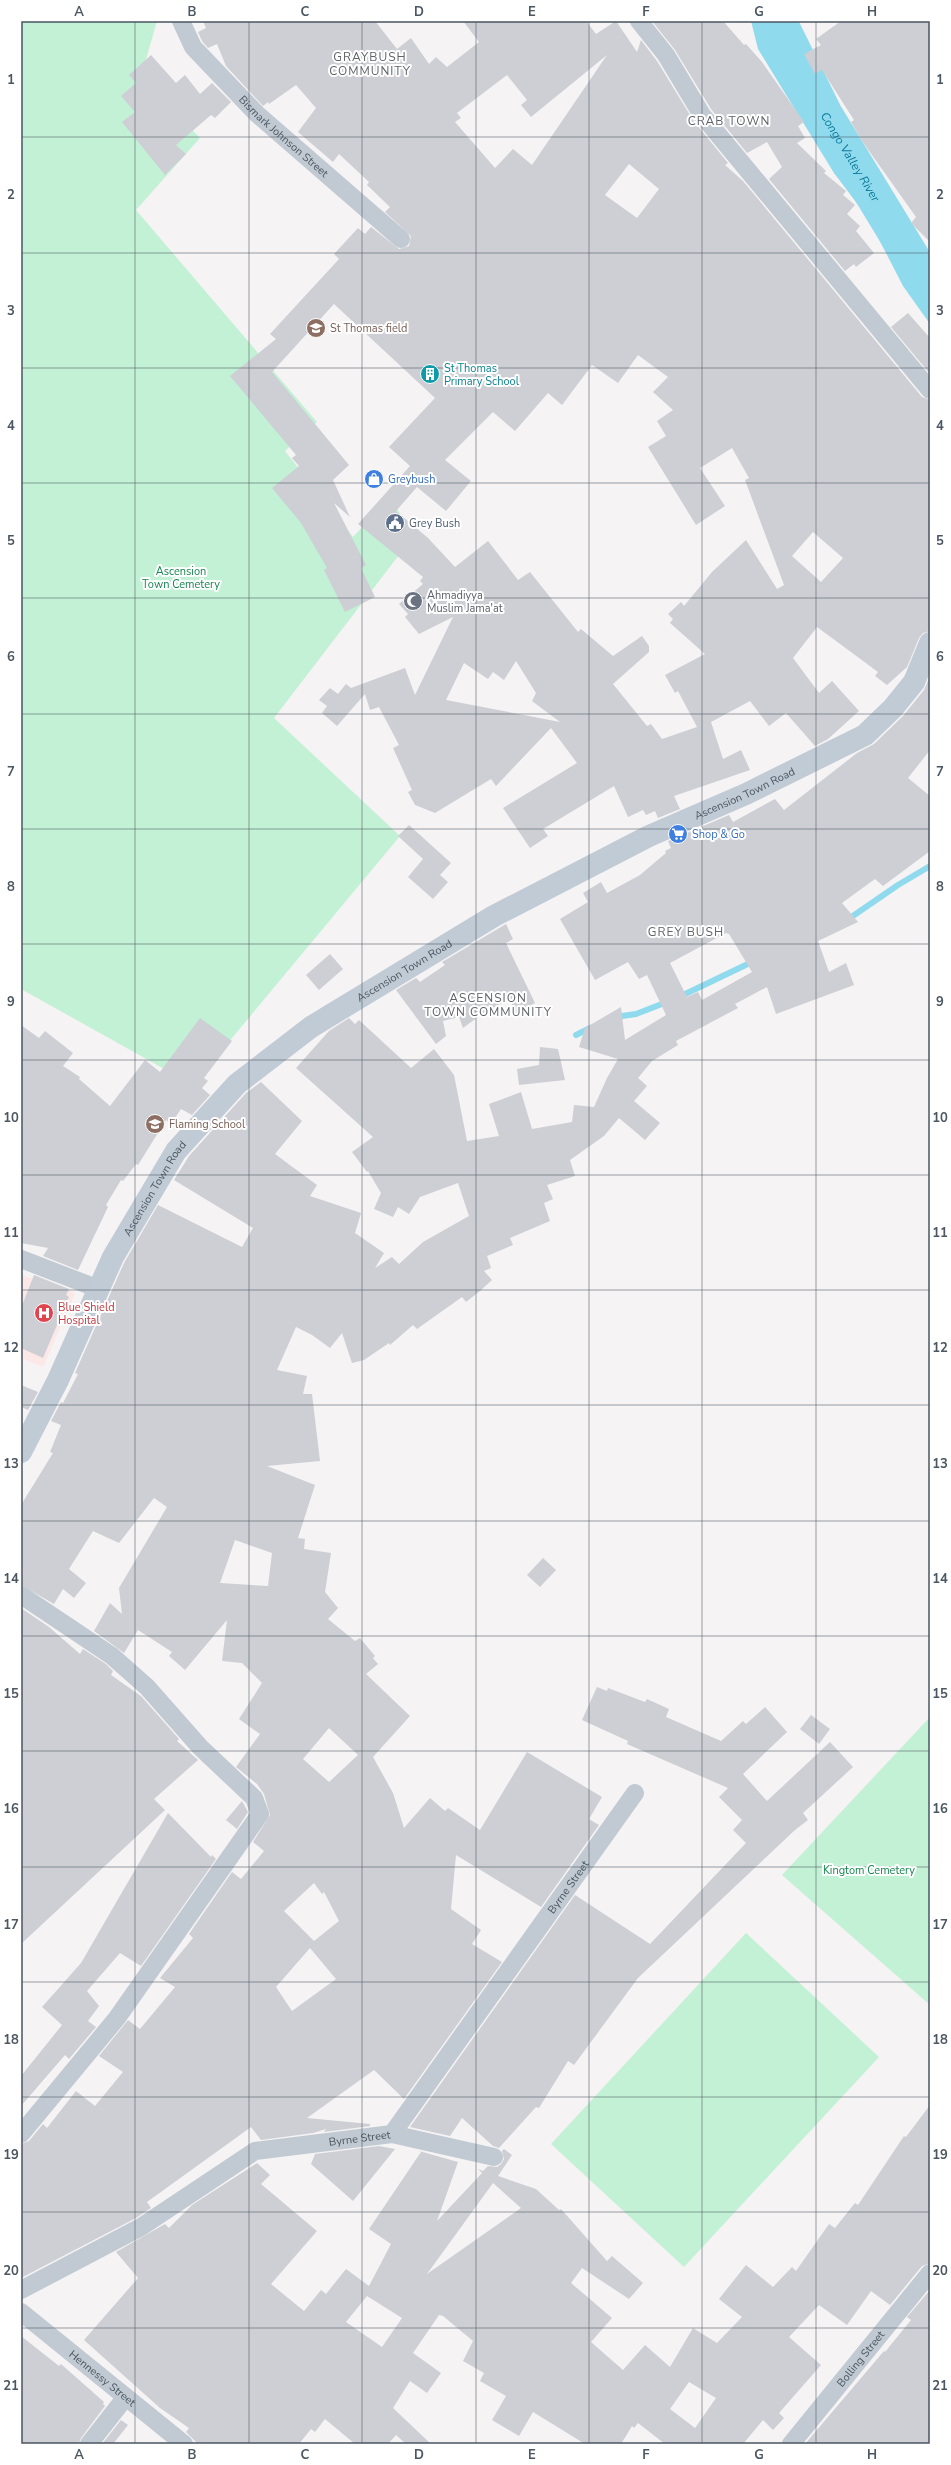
<svg xmlns="http://www.w3.org/2000/svg" width="951" height="2465" font-family="'Nunito Sans',sans-serif">
	<style>
		.medical { fill: #fce8e6 }
		.green { fill: #c3f1d5 }
		.water { fill: #90daee }
		.lines { fill: none; stroke-linecap: round; stroke-linejoin: round }
		.stream { stroke: #90daee; stroke-width: 6 }
		.river { stroke: #90daee; stroke-width: 37 }
		.building { fill: #cdcfd5; fill-rule: evenodd }
		.street { stroke: #c1cad2; stroke-width: 18 }
		.secondary { stroke: #c1cbd6; stroke-width: 22 }
		.grid { fill: none; stroke: #4a5661; stroke-width: 1; stroke-opacity: 0.55 }
		.labels { text-anchor: middle; stroke-width: 4; stroke-linejoin: round; paint-order: stroke }
		.street-label { font-size: 11px; fill: #4a5661; stroke: #fff }
		.education-label { font-size: 11px; fill: #785e54; stroke: #fff; text-anchor: start }
		.culture-label { font-size: 11px; fill: #0d838f; stroke: #fff; text-anchor: start }
		.shop-label { font-size: 11px; fill: #366cbe; stroke: #fff; text-anchor: start }
		.service-label { font-size: 11px; fill: #4e5e75; stroke: #fff; text-anchor: start }
		.park-label { font-size: 11px; fill: #17864f; stroke: #fff }
		.worship-label { font-size: 11px; fill: #5b616d; stroke: #fff; text-anchor: start }
		.health-label { font-size: 11px; fill: #be3a42; stroke: #fff; text-anchor: start }
		.neighbourhood-label { font-size: 12px; letter-spacing: 1px; fill: #5f6368; stroke: #fff }
		.water-label { font-size: 12px; font-style: italic; fill: #0c7c9b; stroke: #fff }
		.neatline { fill: none; stroke: #4a5661; stroke-width: 1.5 }
		.grid-label { font-size: 13px; text-anchor: middle; font-weight: bold; fill: #4a5661 }
	</style>
	<rect width="100%" height="100%" fill="#f5f3f3"/>
	<path class="medical" d="M21,1275L75,1293L43,1367L21,1358Z"/>
	<path class="green" d="M21,21H157L141,77L200,138L136,210L317,422L285,451L353,537L391,496L412,538L274,718L400,836L193,1085L21,989Z
		M930,1717V2005L782,1875Z
		M746,1933L879,2057L684,2267L551,2144Z"/>
	<path class="water" d="M751,21H787L810,78L852,161L930,283V324L903,286L868,218L834,173L758,49Z"/>
	<g class="lines">
		<path class="stream" d="M847,920L898,885L930,866
			M679,997L754,961
			M615,1017L636,1014L667,1002
			M576,1035L590,1028"/>
		<path class="river" id="s1" d="M778,21L824,114L930,288"/>
	</g>
	<path class="building" d="M203,21H375L397,49L411,38L429,64L436,57L447,67L479,42L463,21H586L596,34L616,21L637,52L641,40L657,61L693,120L728,163L725,165L743,181L922,397L930,400V631L923,633L919,638L907,667L887,685L875,676L878,672L817,627L793,658L819,693L832,681L859,711L828,739L815,746L786,713L769,726L750,701L711,722L723,759L741,750L750,770L674,796L680,809L658,818L655,811L646,815L643,810L628,817L614,786L543,829L548,836L530,848L503,808L577,763L551,728L496,786L491,779L435,813L415,805L408,792L412,790L393,748L399,745L379,707L370,710L365,694L337,726L322,713L327,706L319,700L330,688L338,694L346,684L351,688L405,668L415,695L453,617L419,634L405,617L408,614L399,604L423,584L420,581L423,577L358,524L410,466L389,447L435,398L334,304L272,372L349,465L333,480L350,517L334,503L366,565L361,568L375,597L345,612L324,570L327,568L301,523L272,488L299,466L292,458L296,455L230,376L276,339L270,334L339,259L334,254L358,228L365,234L371,227L399,249L409,246L411,236L385,212L390,207L367,185L369,182L339,154L333,162L298,132L316,108L296,85L269,104L268,102L263,106L226,66L217,44L208,48L202,41L198,32L206,28ZM607,55L532,165L513,149L495,168L455,122L461,118L457,113L507,75L527,100L521,105L531,117ZM629,164L659,189L637,218L605,195ZM638,355L668,377L653,392L673,410L657,421L666,436L648,447L696,525L725,506L700,468L732,448L749,478L745,480L784,585L777,589L746,540L712,572L684,606L681,602L668,614L673,619L670,623L705,654L665,675L675,693L678,691L697,727L662,739L651,724L647,726L613,684L649,652V646L642,636L613,656L581,629L578,632L530,572L518,580L488,541L455,567L428,538L396,511L417,487L446,511L471,481L445,460L493,412L515,431L548,393L562,405L592,365L618,383ZM813,532L843,558L821,582L792,556ZM516,661L536,693L532,701L560,722L446,700L464,663L488,679L493,672L504,680Z
		M652,21H723L744,45L746,44L762,62L804,122L798,126L805,138L797,143L826,171L824,173L846,191L843,195L855,205L847,214L860,226L856,231L874,253L856,267L854,264L845,271L769,179L782,167L767,142L747,153L711,109L675,50Z
		M841,21H930V242L911,223L916,217L862,141L851,122L854,120L822,70L815,74L804,54L821,45L816,39Z
		M151,55L176,83L185,75L200,94L212,83L231,102L215,118L211,115L176,145L186,154L165,175L122,122L135,112L121,96L136,83L129,75Z
		M908,313L930,338V374L891,327Z
		M930,676V750L908,778L930,796V851L883,886L875,879L842,903L858,922L818,941L829,972L846,963L854,985L776,1014L767,987L735,1004L738,1008L676,1041L678,1045L652,1061L638,1078L647,1086L634,1101L660,1123L645,1140L619,1118L604,1136L570,1160L575,1176L547,1185L553,1199L544,1203L550,1221L510,1238L513,1245L487,1256L491,1268L484,1271L492,1280L480,1291L466,1302L462,1297L417,1329L413,1325L390,1345L389,1343L364,1360L352,1363L342,1333L330,1348L312,1335L296,1327L277,1370L307,1376L303,1394H312L320,1461L267,1466L315,1485L298,1538L305,1539L304,1549L331,1553L325,1592L338,1608L328,1619L355,1641L360,1638L375,1656L373,1658L378,1664L366,1674L410,1716L373,1757L393,1793L404,1828L430,1798L445,1811L448,1808L480,1830L527,1752L602,1797L589,1819L599,1825L541,1907L456,1855L451,1909L481,1930L472,1944L502,1962L404,2099L374,2070L307,2118L370,2124V2126L324,2132L326,2129L313,2133L261,2140L251,2127L147,2202L151,2208L136,2218L21,2278V2144L29,2141L43,2124L47,2128L76,2091L95,2106L123,2072L99,2056L128,2020L140,2029L175,1987L160,1978L193,1938L189,1934L232,1872L241,1879L264,1851L253,1842L270,1815L264,1794L257,1784L236,1767L260,1734L239,1719L262,1683L242,1663L222,1661L227,1620L185,1670L169,1656L172,1652L138,1630L124,1653L94,1631L110,1603L122,1614L119,1588L167,1507L154,1498L119,1543L93,1531L69,1569L86,1583L74,1598L63,1589L54,1604L21,1585V1505L53,1453L50,1452L61,1425L51,1421L61,1402L63,1403L78,1374L75,1373L124,1263L158,1205L242,1247L253,1228L174,1180L189,1156L246,1093L261,1082L302,1121L275,1154L317,1185L310,1196L361,1213L355,1233L384,1253L375,1268L392,1257L399,1264L423,1242L469,1216L458,1183L420,1197L409,1214L398,1207L393,1217L374,1209L381,1193L368,1171L367,1172L352,1152L373,1137L296,1068L329,1031L349,1018L355,1024L359,1020L411,1068L434,1049L454,1075L467,1141L499,1136L489,1104L521,1092L532,1129L572,1122L574,1105L594,1107L607,1078L618,1059L579,1047L585,1028L621,1007L625,1040L666,1015L647,975L639,979L628,962L595,980L560,919L588,902L583,893L601,882L607,893L640,875L666,853L665,851L671,848L668,841L729,815L733,822L775,799L784,810L857,753L874,744L903,716L924,690ZM726,933L729,934L752,972L702,1000L698,992L687,997L670,963ZM235,1540L272,1553L268,1586L220,1583ZM329,1728L358,1755L329,1782L303,1759ZM314,1883L322,1894L324,1892L339,1921L314,1941L284,1911ZM310,1948L336,1979L292,2011L276,1987Z
		M409,825L451,863L440,875L448,882L433,899L408,877L423,859L398,836Z
		M506,924L513,939L506,943L535,1003L516,1013L509,999L482,1014L463,1028L459,1017L443,1021L446,1036L436,1044L396,990L416,978L420,982L445,965L442,962Z
		M330,954L343,969L319,990L306,975Z
		M200,1018L232,1041L204,1078L208,1081L202,1088L210,1095L192,1115L181,1109L171,1124L166,1120L138,1165L136,1164L123,1181L121,1180L106,1205L108,1207L78,1270L43,1256L48,1248L21,1243V1025L39,1038L45,1031L73,1053L63,1066L80,1077L79,1079L110,1106L145,1060L160,1072Z
		M540,1047L558,1049L565,1080L519,1085L517,1069L539,1065Z
		M34,1275L69,1289L66,1295L69,1297L43,1358L21,1348V1308Z
		M21,1385L38,1392L28,1410L21,1407Z
		M543,1558L556,1570L540,1587L527,1575Z
		M21,1608L49,1627L80,1654L83,1649L106,1664L113,1671L111,1675L141,1696L179,1739L177,1741L198,1760L154,1799L165,1810L21,1944Z
		M597,1687L607,1691L608,1688L645,1702L647,1699L669,1709L666,1717L721,1741L743,1721L746,1724L765,1707L787,1732L743,1774L767,1801L830,1742L853,1767L803,1813L808,1820L795,1830L638,1978L574,2065L568,2061L539,2108L536,2107L499,2148L493,2146L462,2118L450,2136L410,2127L575,1895L650,1944L746,1843L733,1830L742,1820L719,1797L728,1788L627,1744L628,1741L582,1720Z
		M811,1715L830,1729L819,1744L800,1729Z
		M242,1801L248,1812L237,1829L226,1820Z
		M168,1813L211,1857L212,1855L216,1859L141,1966L120,1953L87,1991L99,2006L88,2021L96,2027L69,2059L65,2055L21,2106V2076L62,2025L42,2007L81,1963Z
		M930,2105V2263L922,2266L890,2305L871,2291L847,2325L819,2305L789,2337L821,2365L779,2413L784,2418L773,2430L763,2420L743,2444H665L638,2423L634,2428L632,2426L621,2444H585L533,2412L519,2436L492,2420L506,2396L480,2381L484,2373L463,2361L473,2341L443,2316L439,2315L413,2353L441,2373L427,2393L410,2381L393,2408L431,2444H406L396,2435L388,2444H355L325,2419L315,2432L311,2429L299,2444H198L186,2432L189,2428L160,2408L84,2340L138,2278L116,2252L165,2224L169,2228L192,2205L257,2163L270,2175L261,2184L317,2231L271,2284L304,2311L321,2290L326,2294L346,2269L369,2286L391,2244L369,2229L421,2152L419,2151L458,2162L437,2221L482,2173L478,2169L483,2171L488,2166L497,2167L501,2164L504,2159L502,2151L504,2149L512,2155L498,2176L536,2189L559,2210L561,2209L607,2261L612,2256L643,2283L629,2299L582,2268L571,2283L612,2318L591,2342L623,2370L645,2345L670,2367L693,2328L717,2343L742,2317L719,2299L746,2265L773,2287L792,2267L796,2271L829,2224L835,2228L855,2203L858,2205L904,2136L906,2137ZM493,2183L521,2208L427,2274ZM367,2296L402,2318L382,2347L346,2322ZM689,2382L716,2398L695,2428L670,2409Z
		M379,2146L395,2149L353,2201L311,2164L315,2154Z
		M930,2290V2444H805L884,2351L885,2352L911,2320L907,2317Z
		M21,2336L59,2366L61,2364L104,2402L103,2404L105,2406L81,2438L79,2444H21Z
		M121,2420L128,2425L113,2444H102Z"/>
	<g class="lines">
		<g class="street">
			<path id="s2" d="M181,21L193,47L257,114L401,239"/>
			<path d="M639,21L666,55L702,115L930,390"/>
			<path d="M21,1259L99,1289"/>
			<path d="M21,1595L112,1656L147,1687L200,1747L254,1798L260,1814L117,2018L21,2134"/>
			<path d="M392,2134L494,2157"/>
			<path id="s3" d="M21,2290L141,2227L255,2151L392,2134L635,1793"/>
			<path id="s4" d="M21,2312L184,2444"/>
			<path d="M89,2444L125,2398"/>
			<path id="s5" d="M791,2444L930,2273"/>
		</g>
		<path class="secondary" id="s6" d="M21,1452L58,1380L113,1257L176,1151L237,1084L311,1027L494,916L649,836L746,794L865,735L893,708L914,682L930,643"/>
	</g>
	<path class="grid" d="M135,21V2444M249,21V2444M362,21V2444M476,21V2444M589,21V2444M702,21V2444M816,21V2444M21,137H930M21,253H930M21,368H930M21,483H930M21,598H930M21,714H930M21,829H930M21,944H930M21,1060H930M21,1175H930M21,1290H930M21,1405H930M21,1521H930M21,1636H930M21,1751H930M21,1867H930M21,1982H930M21,2097H930M21,2212H930M21,2328H930"/>
	<defs>
		<symbol id="school-disc" viewBox="-11 -11 22 22"><circle r="9.5" fill="#8d6e63" stroke="#fff"/><path d="M0-5L7-2L0 1L-7-2ZM-4 1L0 2.5L4 1V4Q0 6-4 4Z" fill="#fff"/></symbol>
		<symbol id="building-disc" viewBox="-11 -11 22 22"><circle r="9.5" fill="#0f9aa8" stroke="#fff"/><path d="M-4-6H4V6H1V3H-1V6H-4ZM-2.5-4.3h1.7v1.8h-1.7ZM.8-4.3h1.7v1.8H.8ZM-2.5-1h1.7V.8h-1.7ZM.8-1h1.7V.8H.8Z" fill="#fff"/></symbol>
		<symbol id="shop-disc" viewBox="-11 -11 22 22"><circle r="9.5" fill="#3f7fe0" stroke="#fff"/><path d="M-5-2.5h2.3a2.7 3.5 0 0 1 5.4 0H5L5.5 6h-11ZM-1.5-2.5h3a1.5 2.3 0 0 0-3 0Z" fill="#fff"/></symbol>
		<symbol id="civic-disc" viewBox="-11 -11 22 22"><circle r="9.5" fill="#5c6f8a" stroke="#fff"/><path d="M-.6-6.5H3V-4.5H.6V-3L4-1V1h2V6H-6V1h2V-1L-.6-3ZM-1.2 2.5V6h2.4V2.5Z" fill="#fff"/></symbol>
		<symbol id="mosque-disc" viewBox="-11 -11 22 22"><circle r="9.5" fill="#6b7280" stroke="#fff"/><path d="M3.5-4.9A6 6 0 1 0 3.5 4.9A5 5 0 1 1 3.5-4.9Z" fill="#fff"/></symbol>
		<symbol id="supermarket-disc" viewBox="-11 -11 22 22"><circle r="9.5" fill="#3f7fe0" stroke="#fff"/><path d="M-6-5.5h2.5l.6 2H6L4.5 2H-2.5L-4.4-4H-6ZM-1.5 3.2a1.3 1.3 0 1 0 .1 0ZM3 3.2a1.3 1.3 0 1 0 .1 0Z" fill="#fff"/></symbol>
		<symbol id="hospital-disc" viewBox="-11 -11 22 22"><circle r="9.5" fill="#e0444e" stroke="#fff"/><path d="M-5-5h3v3.5h4V-5h3V5h-3V1.5h-4V5h-3Z" fill="#fff"/></symbol>
	</defs>
	<g fill-rule="evenodd">
		<use href="#school-disc" x="305" y="317" width="22" height="22"/>
		<use href="#building-disc" x="419" y="363" width="22" height="22"/>
		<use href="#shop-disc" x="363" y="468" width="22" height="22"/>
		<use href="#civic-disc" x="384" y="512" width="22" height="22"/>
		<use href="#mosque-disc" x="402" y="590" width="22" height="22"/>
		<use href="#supermarket-disc" x="667" y="823" width="22" height="22"/>
		<use href="#school-disc" x="144" y="1113" width="22" height="22"/>
		<use href="#hospital-disc" x="33" y="1302" width="22" height="22"/>
	</g>
	<g class="labels">
		<g class="street-label">
			<text dy="4" stroke="none"><textPath href="#s2" startOffset="156">Bismark Johnson Street</textPath></text>
			<text dy="4" stroke="none"><textPath href="#s6" startOffset="1016">Ascension Town Road</textPath></text>
			<text dy="4" stroke="none"><textPath href="#s6" startOffset="632">Ascension Town Road</textPath></text>
			<text dy="4" stroke="none"><textPath href="#s6" startOffset="296">Ascension Town Road</textPath></text>
			<text dy="4" stroke="none"><textPath href="#s3" startOffset="714">Byrne Street</textPath></text>
			<text dy="4" stroke="none"><textPath href="#s3" startOffset="378">Byrne Street</textPath></text>
			<text dy="4" stroke="none"><textPath href="#s5" startOffset="110">Bolling Street</textPath></text>
			<text dy="4" stroke="none"><textPath href="#s4" startOffset="105">Hennessy Street</textPath></text>
		</g>
		<g class="education-label">
			<text x="330" y="332">St Thomas field</text>
			<text x="169" y="1128">Flaming School</text>
		</g>
		<g class="culture-label">
			<text x="444" y="372">St Thomas<tspan x="444" dy="13">Primary School</tspan></text>
		</g>
		<g class="shop-label">
			<text x="388" y="483">Greybush</text>
			<text x="692" y="838">Shop &amp; Go</text>
		</g>
		<g class="service-label">
			<text x="409" y="527">Grey Bush</text>
		</g>
		<g class="park-label">
			<text x="181" y="575">Ascension<tspan x="181" dy="13">Town Cemetery</tspan></text>
			<text x="869" y="1874">Kingtom Cemetery</text>
		</g>
		<g class="worship-label">
			<text x="427" y="599">Ahmadiyya<tspan x="427" dy="13">Muslim Jama'at</tspan></text>
		</g>
		<g class="health-label">
			<text x="58" y="1311">Blue Shield<tspan x="58" dy="13">Hospital</tspan></text>
		</g>
		<g class="neighbourhood-label">
			<text x="370" y="61">GRAYBUSH<tspan x="370" dy="14">COMMUNITY</tspan></text>
			<text x="729" y="125">CRAB TOWN</text>
			<text x="686" y="936">GREY BUSH</text>
			<text x="488" y="1002">ASCENSION<tspan x="488" dy="14">TOWN COMMUNITY</tspan></text>
		</g>
		<g class="water-label">
			<text dy="4" stroke="none"><textPath href="#s1" startOffset="154">Congo Valley River</textPath></text>
		</g>
	</g>
	<rect width="951" height="2465" fill="none" stroke="#ffffff" stroke-width="44"/>
	<rect x="22" y="22" width="907" height="2421" class="neatline"/>
	<g class="grid-label">
		<text x="79" y="16">A</text>
		<text x="192" y="16">B</text>
		<text x="305" y="16">C</text>
		<text x="419" y="16">D</text>
		<text x="532" y="16">E</text>
		<text x="646" y="16">F</text>
		<text x="759" y="16">G</text>
		<text x="872" y="16">H</text>
		<text x="11" y="84">1</text>
		<text x="940" y="84">1</text>
		<text x="11" y="199">2</text>
		<text x="940" y="199">2</text>
		<text x="11" y="315">3</text>
		<text x="940" y="315">3</text>
		<text x="11" y="430">4</text>
		<text x="940" y="430">4</text>
		<text x="11" y="545">5</text>
		<text x="940" y="545">5</text>
		<text x="11" y="661">6</text>
		<text x="940" y="661">6</text>
		<text x="11" y="776">7</text>
		<text x="940" y="776">7</text>
		<text x="11" y="891">8</text>
		<text x="940" y="891">8</text>
		<text x="11" y="1006">9</text>
		<text x="940" y="1006">9</text>
		<text x="11" y="1122">10</text>
		<text x="940" y="1122">10</text>
		<text x="11" y="1237">11</text>
		<text x="940" y="1237">11</text>
		<text x="11" y="1352">12</text>
		<text x="940" y="1352">12</text>
		<text x="11" y="1468">13</text>
		<text x="940" y="1468">13</text>
		<text x="11" y="1583">14</text>
		<text x="940" y="1583">14</text>
		<text x="11" y="1698">15</text>
		<text x="940" y="1698">15</text>
		<text x="11" y="1813">16</text>
		<text x="940" y="1813">16</text>
		<text x="11" y="1929">17</text>
		<text x="940" y="1929">17</text>
		<text x="11" y="2044">18</text>
		<text x="940" y="2044">18</text>
		<text x="11" y="2159">19</text>
		<text x="940" y="2159">19</text>
		<text x="11" y="2275">20</text>
		<text x="940" y="2275">20</text>
		<text x="11" y="2390">21</text>
		<text x="940" y="2390">21</text>
		<text x="79" y="2459">A</text>
		<text x="192" y="2459">B</text>
		<text x="305" y="2459">C</text>
		<text x="419" y="2459">D</text>
		<text x="532" y="2459">E</text>
		<text x="646" y="2459">F</text>
		<text x="759" y="2459">G</text>
		<text x="872" y="2459">H</text>
	</g>
</svg>
